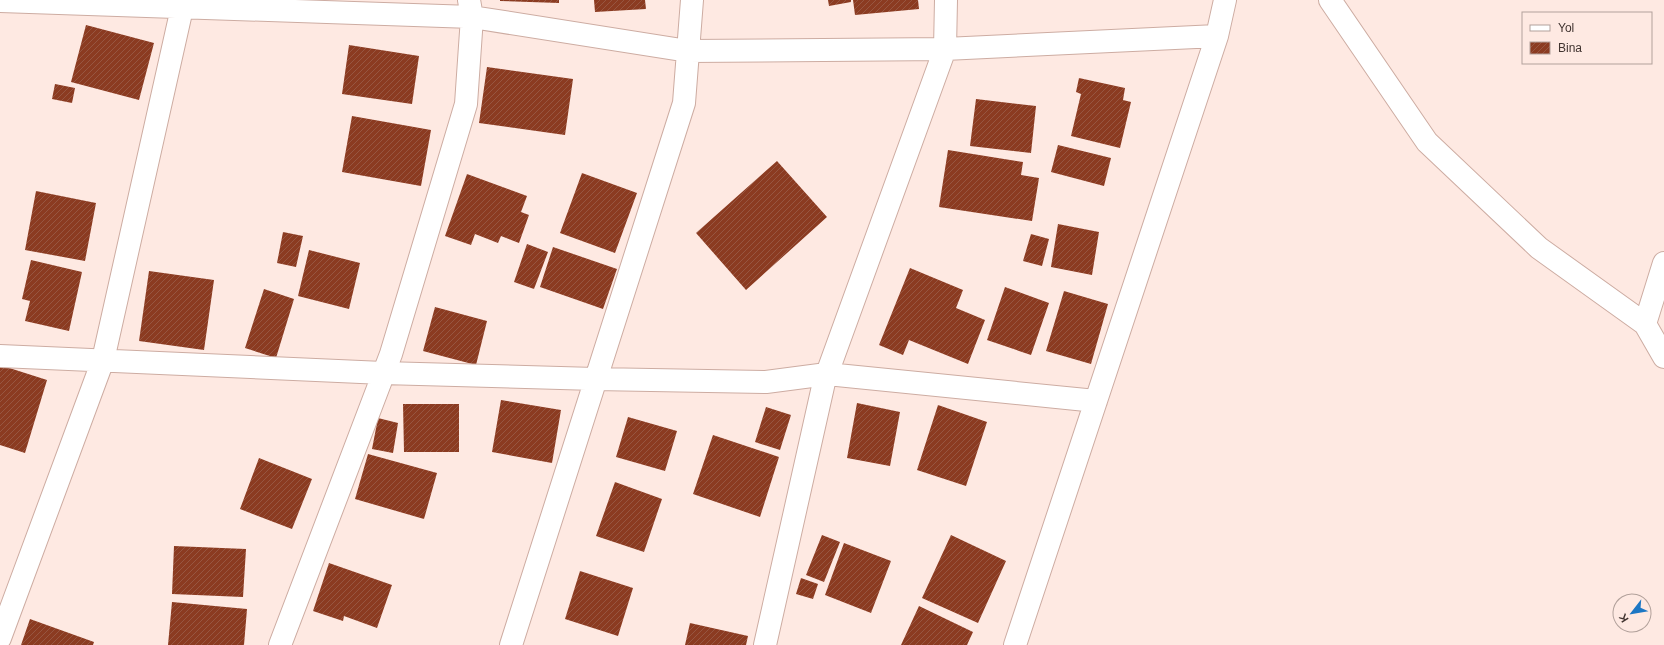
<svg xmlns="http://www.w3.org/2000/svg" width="1664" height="645" font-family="Arial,sans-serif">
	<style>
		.building { fill: url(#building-hatch) }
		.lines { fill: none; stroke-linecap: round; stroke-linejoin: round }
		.minor-casing { stroke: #cdaca2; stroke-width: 24 }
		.minor { stroke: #fff; stroke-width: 22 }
	</style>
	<defs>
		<pattern id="building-hatch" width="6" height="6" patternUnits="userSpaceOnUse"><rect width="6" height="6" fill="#8b3b21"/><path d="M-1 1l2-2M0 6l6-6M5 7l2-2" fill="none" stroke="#975641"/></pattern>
	</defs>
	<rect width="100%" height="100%" fill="#fee9e2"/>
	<path class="building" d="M500,0H559V3L500,1Z
		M594,0H645L646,9L595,12Z
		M828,0H851V2L829,6Z
		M853,0H918L919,9L855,15Z
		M86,25L154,43L139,100L71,82Z
		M349,45L419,56L412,104L342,94Z
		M487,67L573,79L565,135L479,123Z
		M1079,78L1125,88L1123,100L1131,102L1120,148L1071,136L1081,94L1076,92Z
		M55,84L75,88L72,103L52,99Z
		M976,99L1036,106L1031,153L970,146Z
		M352,116L431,130L421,186L342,172Z
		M1058,145L1111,158L1104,186L1051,172Z
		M948,150L1023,162L1021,175L1039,178L1032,221L939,207Z
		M777,161L827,217L746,290L696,233Z
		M582,173L637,193L615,253L560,233Z
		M467,174L527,196L521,212L529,215L519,243L501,236L498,243L475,234L471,245L445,236Z
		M36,191L96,203L85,261L25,250Z
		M1058,224L1099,232L1092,275L1051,267Z
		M283,232L303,236L296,267L277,263Z
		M1031,234L1049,239L1042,266L1023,261Z
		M527,244L548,252L534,289L514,282Z
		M553,247L617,269L603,309L540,287Z
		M309,250L360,263L349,309L298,296Z
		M31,260L82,272L69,331L25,321L30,301L22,299Z
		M910,268L963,290L956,308L985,320L968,364L909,340L903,355L879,345Z
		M149,271L214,280L204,350L139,341Z
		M1005,287L1049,303L1031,355L987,340Z
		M264,289L294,299L276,358L245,348Z
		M1064,291L1108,304L1091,364L1046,351Z
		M435,307L487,321L476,365L423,351Z
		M0,365L47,380L25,453L0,445Z
		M501,400L561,410L552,463L492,452Z
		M857,403L900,412L890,466L847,458Z
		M403,404H459V452H404Z
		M938,405L987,422L966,486L917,470Z
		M766,407L791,415L780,450L755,442Z
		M628,417L677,431L665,471L616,457Z
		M378,418L398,423L393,453L372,449Z
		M713,435L779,457L760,517L693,494Z
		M368,454L437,473L424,519L355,499Z
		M259,458L312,479L292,529L240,509Z
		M615,482L662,499L644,552L596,536Z
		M822,535L840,542L824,582L806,575Z
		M951,535L1006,561L978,623L922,598Z
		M844,543L891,561L871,613L825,595Z
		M174,546L246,549L243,597L172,594Z
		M329,563L392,585L377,628L344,616L343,621L313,611Z
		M580,571L633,588L618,636L565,619Z
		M801,578L818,584L813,599L796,594Z
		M172,602L247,609L244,645H168Z
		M919,606L973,632L967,645H901Z
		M30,619L94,642L93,645H21Z
		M690,623L748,636L746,645H685Z"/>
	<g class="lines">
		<defs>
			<path id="minor" d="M1330,0L1427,142L1539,248L1645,324L1664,357
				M0,1L472,17L688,51L945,49L1217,36
				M1645,324L1664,263
				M0,356L383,373L595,379L766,382L827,374L1096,401
				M0,638L103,360L182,8L181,0
				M280,645L391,354L466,104L472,17L469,0
				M511,645L684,103L692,0
				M765,645L824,382L945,49L946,0
				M1015,645L1217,36L1225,0"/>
		</defs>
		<use href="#minor" class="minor-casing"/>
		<use href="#minor" class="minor"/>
	</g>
	<rect x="1522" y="12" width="130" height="52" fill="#fee9e2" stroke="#b2a19b"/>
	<rect x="1530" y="25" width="20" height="6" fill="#ffffff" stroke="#b2a19b"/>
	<text x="1558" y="32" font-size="12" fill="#413430">Yol</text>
	<rect x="1530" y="42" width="20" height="12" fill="url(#building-hatch)" stroke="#b2a19b"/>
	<text x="1558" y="52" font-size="12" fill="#413430">Bina</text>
	<g transform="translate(1632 613) rotate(239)"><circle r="19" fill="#fee9e2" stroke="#b2a19b"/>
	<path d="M0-3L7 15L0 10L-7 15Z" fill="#1d77c4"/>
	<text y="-6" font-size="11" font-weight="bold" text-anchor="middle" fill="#413430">K</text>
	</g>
</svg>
